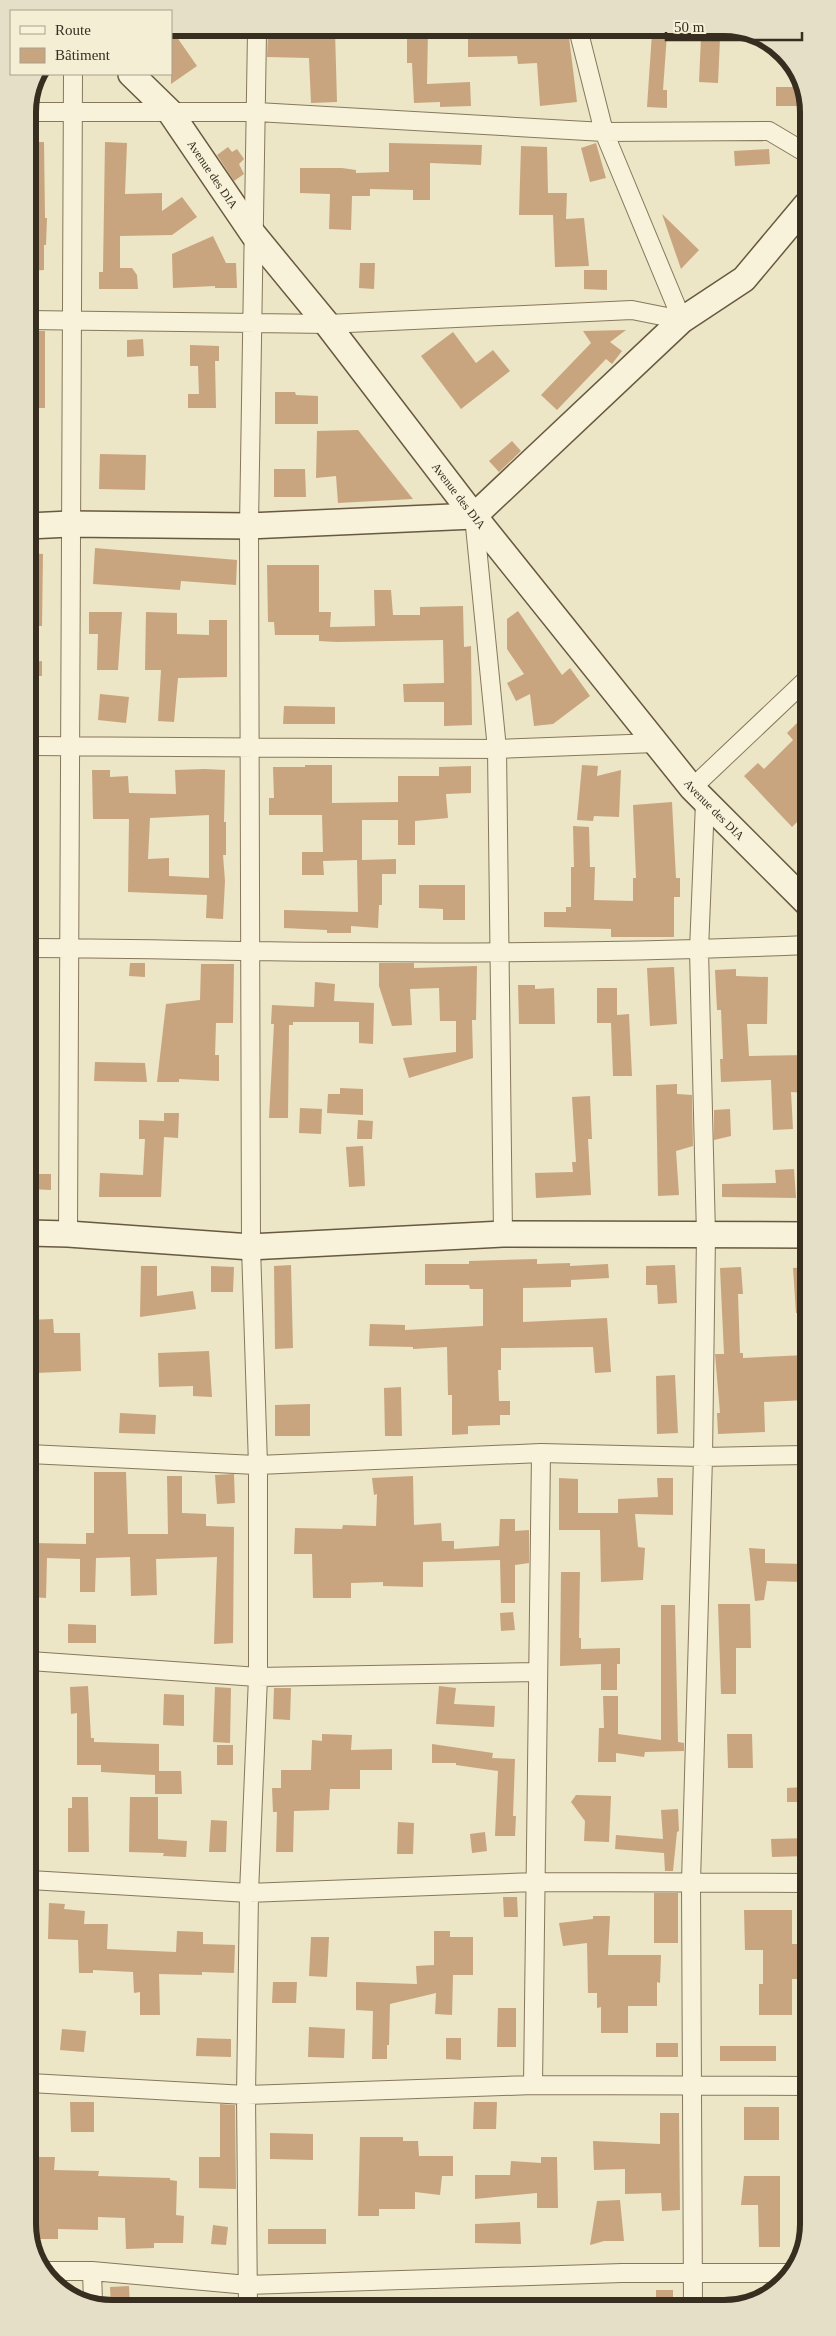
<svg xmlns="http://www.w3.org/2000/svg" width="836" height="2336" font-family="Georgia,serif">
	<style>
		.building { fill: #c8a57e; fill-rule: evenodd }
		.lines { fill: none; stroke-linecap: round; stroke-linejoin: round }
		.street-casing { stroke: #86785d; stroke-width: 20 }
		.secondary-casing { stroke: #685940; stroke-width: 28 }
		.street { stroke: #f7f2d9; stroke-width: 18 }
		.secondary { stroke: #f7f2d9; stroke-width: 25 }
		.labels { text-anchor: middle; stroke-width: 4; stroke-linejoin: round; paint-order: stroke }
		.street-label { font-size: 12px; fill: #372e20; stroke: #f4eed5 }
		.rim { fill: none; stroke: #372e20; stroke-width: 6 }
	</style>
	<rect width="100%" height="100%" fill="#ece5c6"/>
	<path class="building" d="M547,29H568L577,102L540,106L537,63L518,64L517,56L468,57V30H501V33Z
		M335,31L337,102L311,103L309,58L267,57L268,32Z
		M407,31H428L427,84L470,82L471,106L440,107V102L414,103L412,63H407Z
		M171,33H174L197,66L171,84Z
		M652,33L667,34L663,90H667V108L647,107Z
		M701,38L720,39L718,83L699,82Z
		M776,87H803L804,106H776Z
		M29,142H44L45,218H47L46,245H44V270L28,271Z
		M105,142L127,143L125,194L162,193V211L182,197L197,217L172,235L120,236V268H132L137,275L138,289H99V272H103Z
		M389,143L482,145L481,165L430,163V200H413V190L370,189V196H352L351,230L329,229L330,194L300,193V168H342L356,170V173L389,172Z
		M596,143L606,178L590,182L581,148Z
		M521,146L547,147L548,193H567L566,219L584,218L589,266L555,267L553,215H519Z
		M228,147L232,152L237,149L244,159L239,164L244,174L234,181L217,155Z
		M769,149L770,164L735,166L734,151Z
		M662,214L699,250L681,269Z
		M213,236L226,263H236L237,288H215V286L173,288L172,254Z
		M360,263H375L374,289L359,288Z
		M584,270H607V290L584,289Z
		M626,330L610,342L622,351L612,364L606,359L557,410L541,395L591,343L583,331Z
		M28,331H45V408H28Z
		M453,332L476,363L493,350L510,371L461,409L421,356Z
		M143,339L144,356L127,357V340Z
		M190,345L219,346V361H215L216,408H188V394H199L198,366H190Z
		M275,392H295L296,395L318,396V424H275Z
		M358,430L413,499L338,503L336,476L316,478L317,431Z
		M512,441L521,451L499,472L489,461Z
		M100,454L146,455L145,490L99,489Z
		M274,469H305L306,497H274Z
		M95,548L237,560L236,585L181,581L180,590L93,584Z
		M28,553L43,554L42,626H28Z
		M267,565H319V612H331L330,627L375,626L374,590H391L393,615H420V607L463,606L464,647L471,646L472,725L444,726V702H404L403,684L444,683L443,640L337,642L319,641V635H275L274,622H268Z
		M518,611L562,675L570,668L590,696L553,724L534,726L530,694L516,701L507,683L524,674L507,649V619Z
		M89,612H122L118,670H97L98,634H89Z
		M146,612L177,613V634L209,635V620H227V677L178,678L174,722L158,721L161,670H145Z
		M42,661V676H28V662Z
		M100,694L129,697L126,723L98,720Z
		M284,706L335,707V724H283Z
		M806,714L807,817H802L792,827L744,776L758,763L764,769L793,740L787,733Z
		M305,765H332V803L398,802V776H439V767L471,766V793L446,794L448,818L415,821V845H398V820H362V860L396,859V874H382V905H379L378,928L351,926V933H327V930L284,928V910L358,912L357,860L323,861L324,875H302V852H323L322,815H269V798H274L273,767H305Z
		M582,765L598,766L597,776L621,770L619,817L594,816L593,821L577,820Z
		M205,769L225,770L224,822H226V855H223L225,881L223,919L206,918L207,895L128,892L129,819H93L92,770H110V777L128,776L129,793L176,794L175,770ZM209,815V878L169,876V858L148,859L150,818Z
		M672,802L676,878H680V897H674V937H611V929L544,927V912H566V907H571V867H574L573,826L589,827L590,867H595L594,900L633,901V878H636L633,805Z
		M419,885H465V920H443V909L419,908Z
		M130,963H145V977L129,976Z
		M379,963H414V968L477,966L476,1020H472L473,1058L409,1078L403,1058L456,1052V1021H440L439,988L410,989L412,1025L392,1026L379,986Z
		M201,964H234L233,1023H216L215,1055H219V1081L179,1079V1082H157L166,1004L200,1000Z
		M674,967L677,1024L650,1026L647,968Z
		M736,969V976L768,977L767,1024H747L749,1056L807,1055V1093L791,1092L793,1129L773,1130L771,1080L721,1082L720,1059H723L721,1010H717L715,970Z
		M315,982L335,984L334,1001L374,1003L373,1044L359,1043V1022H293V1025H289L288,1118H269L274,1024H271L272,1005L314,1007Z
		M518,985H535V989L554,988L555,1024H519Z
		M597,988H617V1015L629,1014L632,1076H613L611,1023H597Z
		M95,1062L145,1063L147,1082L94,1081Z
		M677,1084V1094L692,1095L693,1146L676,1151L679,1195L658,1196L656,1085Z
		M340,1088L363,1089V1115L327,1113L328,1094H340Z
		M590,1096L592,1139H588L591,1195L536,1198L535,1173L573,1172L572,1162H576L572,1097Z
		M300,1108L322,1109L321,1134L299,1133Z
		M730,1109L731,1136L714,1140V1110Z
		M164,1113H179L178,1138L164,1137L161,1197H99L100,1173L143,1175L145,1139H139V1120L164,1121Z
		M358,1120L373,1121L372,1139H357Z
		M363,1146L365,1186L349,1187L346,1147Z
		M794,1169L796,1198L722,1197V1184L776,1183L775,1170Z
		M29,1174H51V1190L29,1189Z
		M537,1259V1264L570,1263V1266L608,1264L609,1278L571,1280V1287L523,1288V1322L607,1318L611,1372L595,1373L593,1347L501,1348V1370H498L499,1401H510V1415H500V1425L468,1426V1434L452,1435V1395H448L447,1347L413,1349V1347L369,1346L370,1324L405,1325V1330L483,1326V1289H470L469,1285H425V1264H469V1261Z
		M291,1265L293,1348L275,1349L274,1266Z
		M675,1265L677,1303L658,1304L657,1285H646V1266Z
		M141,1266H157V1296L193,1291L196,1309L140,1317Z
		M211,1266L234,1267L233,1292H211Z
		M741,1267L743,1294H738L740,1353H743V1358L807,1355V1400L764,1402L765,1432L718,1434L717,1413H720L715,1354H724L720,1268Z
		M807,1267V1313H796L793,1268Z
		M53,1319L54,1333H80L81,1371L36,1373V1371H29V1320Z
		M209,1351L212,1397L193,1396V1386L159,1387L158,1353Z
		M675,1375L678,1433L657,1434L656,1376Z
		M401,1387L402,1436H385L384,1388Z
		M310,1404V1436H275V1405Z
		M120,1413L156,1415L155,1434L119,1433Z
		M94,1472H126L128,1534H168L167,1476H182V1513L206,1514V1526L234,1527L233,1643L214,1644L217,1557L156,1559L157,1595L131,1596L130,1557L96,1558L95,1592H80V1559L47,1558L46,1598L30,1597V1543L86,1544V1533H94Z
		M234,1474L235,1503L217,1504L215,1475Z
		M413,1476L414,1525L441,1523L442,1541H454V1549L499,1546L500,1519H515V1531L529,1530V1563L515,1565V1603H501L500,1560L423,1562V1587L383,1586V1582L351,1583V1598H313L312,1554H294L295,1528L342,1529L343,1525L376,1526L377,1494L374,1495L372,1478Z
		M559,1478L578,1479V1513H618V1499L658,1497L657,1478H673V1515L635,1514L638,1547L645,1548L643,1580L601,1582L600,1530H559Z
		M749,1548L765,1549V1563L803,1564V1582L767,1581L764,1600L755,1601Z
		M561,1572H580L579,1638H581V1649L620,1648V1664H617V1690H601V1664L560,1666Z
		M718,1604H750L751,1648H736V1694H721Z
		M661,1605H675L678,1742L684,1743V1751L645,1752L644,1757L616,1753V1762H598L599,1728H604L603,1696H618V1734L661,1740Z
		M513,1612L515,1630L501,1631L500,1613Z
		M68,1624L96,1625V1643H68Z
		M88,1686L91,1738H94V1742L159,1744V1771H181L182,1794H155V1775L101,1772V1765H77V1713L71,1714L70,1687Z
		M439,1686L456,1688L454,1704L495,1706L494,1727L436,1724Z
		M215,1687L231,1688L230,1743L213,1742Z
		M274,1688H291L290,1720L273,1719Z
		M164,1694L184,1695V1726L163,1725Z
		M322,1734L352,1735L351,1750L392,1749V1770H360V1789H330L329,1810L294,1811L293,1852H276L277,1812H273L272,1788H281V1770H311L312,1740L322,1741Z
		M727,1734H752L753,1768H728Z
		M432,1744L493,1753L492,1758L515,1759L513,1816H516L515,1836H495L498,1771L456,1765V1763H432Z
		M217,1745H233V1765H217Z
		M805,1787V1802H787V1788Z
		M576,1795L611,1796L609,1842L584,1841L585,1821L571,1802Z
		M72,1797H88L89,1852H68V1808H72Z
		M130,1797H158V1839L187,1841L186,1857L163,1856L164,1853L129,1852Z
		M678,1809L679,1831L677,1832L673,1871H665L664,1853L615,1849L616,1835L663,1839L661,1810Z
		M211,1820L227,1821L226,1852H209Z
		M398,1822L414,1823L413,1854H397Z
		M485,1832L487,1851L472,1853L470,1834Z
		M808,1838V1856L772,1857L771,1839Z
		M654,1893H678V1943H654Z
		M503,1897H517L518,1917H504Z
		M49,1903L65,1904L64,1909L85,1911L84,1924H108L107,1949L176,1952L177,1931L203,1932V1944L235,1945L234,1973L202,1972V1975L159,1974L160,2015H140V1992L134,1993L133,1972L93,1970V1973H79L78,1940L48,1939Z
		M744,1910H792V1944H804L803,1956H808V1979H792V2015H759V1984H763V1950H745Z
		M593,1916H610L608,1955H661L660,1983L657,1982V2006H628V2033H601V2007L597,2008V1993H588L587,1943L563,1946L559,1923L593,1919Z
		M434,1931H450V1937H473V1975H453L452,2015L435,2014L436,1993L390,2004L389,2045H387V2059H372L373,2011L356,2010V1982L417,1984L416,1966L434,1965Z
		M311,1937H329L327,1977L309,1976Z
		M273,1982H297L296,2003H272Z
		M498,2008H516V2047H497Z
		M309,2027L345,2029L344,2058L308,2057Z
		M62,2029L86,2031L84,2052L60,2050Z
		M197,2038L231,2039V2057L196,2056Z
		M446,2038H461V2060L446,2059Z
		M656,2043H678V2057H656Z
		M720,2046H776V2061H720Z
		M70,2102H94V2132H71Z
		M474,2102H497L496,2129H473Z
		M220,2104L235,2105L236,2189L199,2188V2157H220Z
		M744,2107H779V2140H744Z
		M660,2113H679L680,2210L662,2211L661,2193L625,2194V2169L594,2170L593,2141L660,2144Z
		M270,2133L313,2134V2160L270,2159Z
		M360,2137H403V2141H418L419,2156H453V2176H442L440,2195L415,2192V2209H379V2216H358Z
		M30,2157H55L54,2170L99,2171L98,2176L170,2178V2180L177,2181L176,2215L184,2216L183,2243H154V2248L126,2249L125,2218L98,2217V2230L58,2229V2239H30Z
		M541,2157H557L558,2208H537V2193L475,2199V2175H510L511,2161L541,2163Z
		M744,2176H780V2247H759L758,2205H741Z
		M620,2200L624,2241H604L590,2245L597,2201Z
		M520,2222L521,2244L475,2243V2224Z
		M213,2225L228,2227L226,2245L211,2244Z
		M268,2229H326V2244H268Z
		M129,2286L130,2308H111L110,2287Z
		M656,2290H673V2306H656Z"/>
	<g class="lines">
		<defs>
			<path id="street" d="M578,29L604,132L682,320
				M28,112H257L604,132L769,131L806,153
				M28,320L327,324L632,310L682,320
				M474,516L497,749L503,1234
				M29,746L497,749L656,743
				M692,788L806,680
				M29,948C102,948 175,950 248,951C434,954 621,953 807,945
				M68,1234L73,74
				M29,1454L258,1465L541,1453L703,1457L807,1455
				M30,1661L258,1677L538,1672
				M30,1880L249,1893L535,1882L808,1883
				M30,2083L246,2095L533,2085L808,2086
				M533,2085L541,1453
				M46,2271H92L248,2285L622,2273H791
				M92,2271L93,2302
				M693,2306L691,1882L703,1457L706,1235L699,950L705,802
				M248,2308L246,2095L249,1893L258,1677V1465L251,1247L249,526L257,32"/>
			<g id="secondary">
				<path id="s1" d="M131,74L170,112L253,234L327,324L474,516L692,788L807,903"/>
				<path d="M28,526L70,524L249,526L474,516L682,320L744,279L806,205"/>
				<path d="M29,1233L68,1234L251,1247L503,1234L807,1235"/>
			</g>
		</defs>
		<use href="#street" class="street-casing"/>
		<use href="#secondary" class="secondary-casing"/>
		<use href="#street" class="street"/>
		<use href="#secondary" class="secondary"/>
	</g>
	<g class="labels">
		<g class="street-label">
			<text dy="4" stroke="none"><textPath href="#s1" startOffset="130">Avenue des DIA</textPath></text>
			<text dy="4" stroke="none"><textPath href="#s1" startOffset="535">Avenue des DIA</textPath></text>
			<text dy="4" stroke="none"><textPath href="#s1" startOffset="940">Avenue des DIA</textPath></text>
		</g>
	</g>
	<path d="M0 0H836V2336H0ZM112 36H724A76 76 0 0 1 800 112V2224A76 76 0 0 1 724 2300H112A76 76 0 0 1 36 2224V112A76 76 0 0 1 112 36Z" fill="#e5dfc7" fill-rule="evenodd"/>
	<path class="rim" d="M112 36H724A76 76 0 0 1 800 112V2224A76 76 0 0 1 724 2300H112A76 76 0 0 1 36 2224V112A76 76 0 0 1 112 36Z"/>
	<rect x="10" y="10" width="162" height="65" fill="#f4eed5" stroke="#a8a18d"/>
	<rect x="20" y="26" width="25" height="8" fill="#f7f2d9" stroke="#a8a18d"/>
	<text x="55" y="35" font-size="15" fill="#372e20">Route</text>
	<rect x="20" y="48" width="25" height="15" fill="#c8a57e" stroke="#a8a18d"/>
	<text x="55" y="60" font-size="15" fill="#372e20">Bâtiment</text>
	<path d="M666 32v8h136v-8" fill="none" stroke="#372e20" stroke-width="2.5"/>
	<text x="674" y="32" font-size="15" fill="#372e20" stroke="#f4eed5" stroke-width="4" paint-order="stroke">50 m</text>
</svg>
